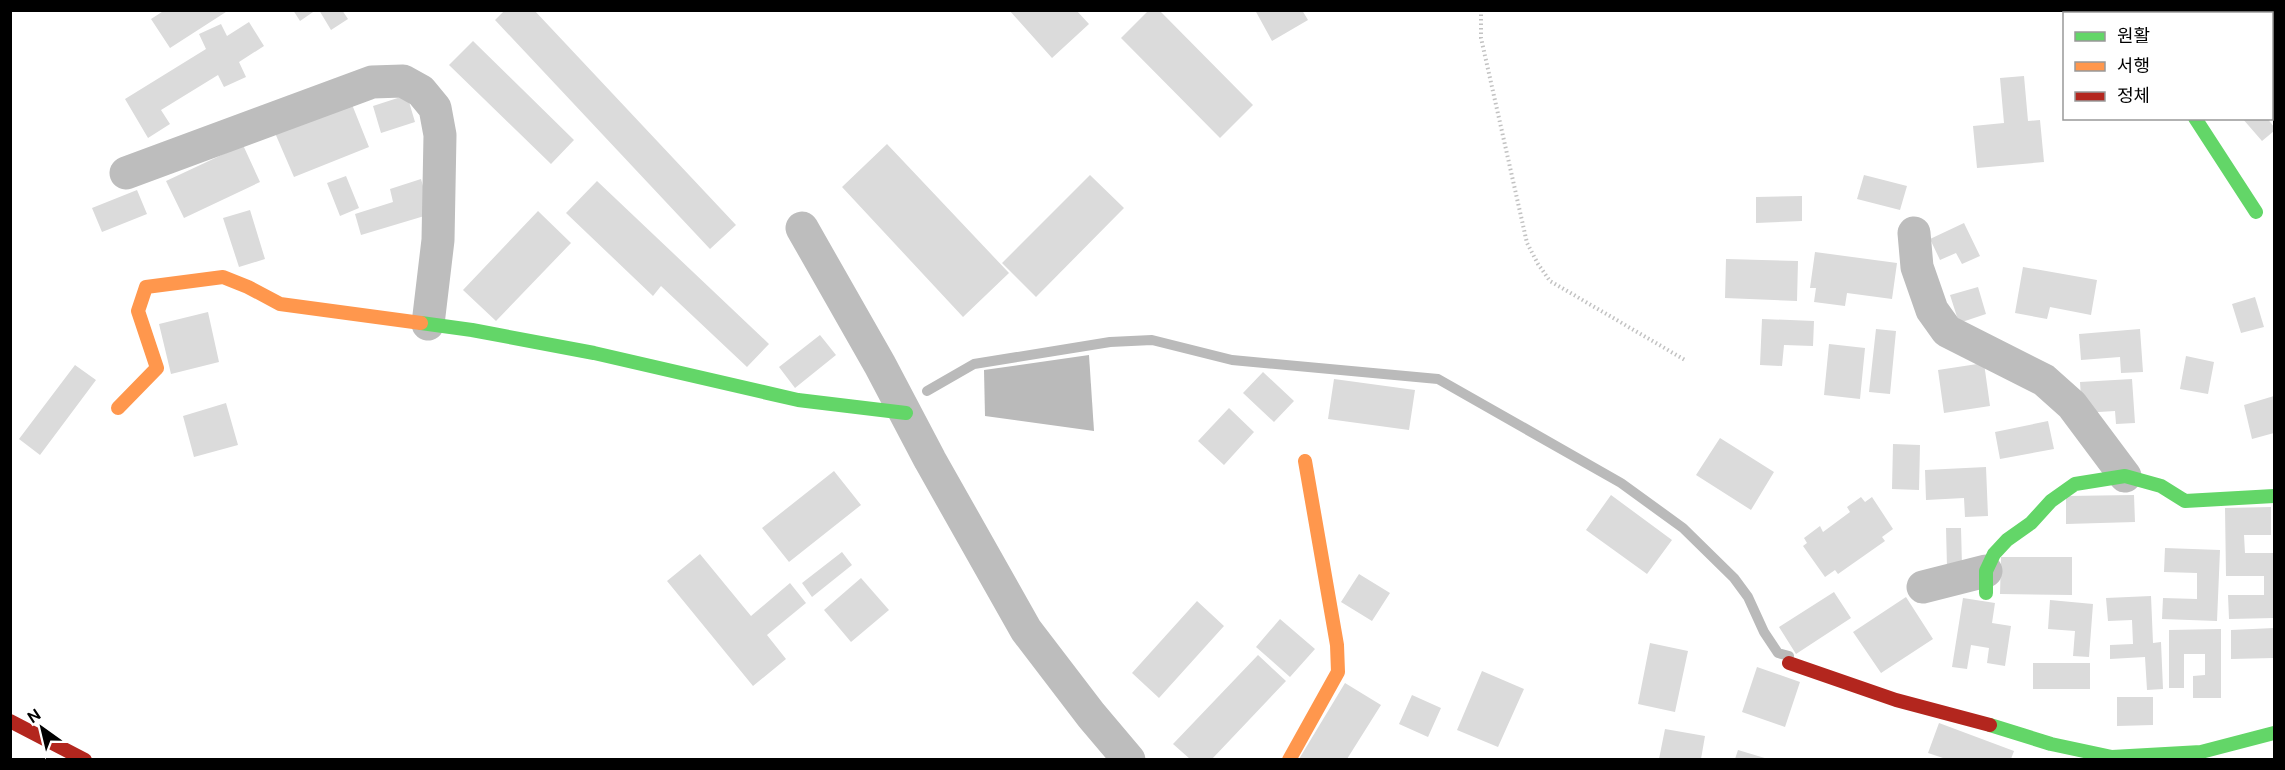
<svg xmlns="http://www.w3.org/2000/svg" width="2285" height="770" font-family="'DM Sans','Noto Sans KR',sans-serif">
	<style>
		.water { fill: #bababa }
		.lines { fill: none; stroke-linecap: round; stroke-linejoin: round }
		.stream { stroke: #bababa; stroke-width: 10 }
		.building { fill: #dbdbdb }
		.path { stroke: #c2c2c2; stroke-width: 4; stroke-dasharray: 1.5 3; stroke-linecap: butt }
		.street { stroke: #bdbdbd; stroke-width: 33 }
		.fast { stroke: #63d668; stroke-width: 14 }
		.slow { stroke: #ff974d; stroke-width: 14 }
		.jam { stroke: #b3261e; stroke-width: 14 }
	</style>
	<rect width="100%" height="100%" fill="#fff"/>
	<path class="water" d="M1089,355L1094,431L985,416L984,370Z"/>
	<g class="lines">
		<path class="stream" d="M927,391L974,364L1110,342L1152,340L1232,360L1438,379L1621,483L1683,528L1734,578L1748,597L1764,632L1778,653L1789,656"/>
	</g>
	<path class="building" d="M165,10H229L170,48L151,19Z
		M293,10H316L300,21Z
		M319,10H342L348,19L331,30Z
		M505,10H534L736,225L710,249L495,20Z
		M1009,10H1076L1089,24L1052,58Z
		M1149,10H1159L1253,105L1220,138L1121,38Z
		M1255,10H1302L1308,20L1272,41Z
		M2105,10H2157L2159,14H2102Z
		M249,22L264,46L239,62L246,77L224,87L218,75L161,110L170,124L148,138L125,99L206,49L199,34L221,24L227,36Z
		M473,41L574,140L551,164L449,65Z
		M2272,61L2274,64V92L2272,94Z
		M2024,76L2028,121L2040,120L2044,162L1977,168L1973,126L2004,123L2000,78Z
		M407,95L415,122L381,133L373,106Z
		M351,102L369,147L294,177L275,133Z
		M2242,118H2267L2274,127V131L2262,141Z
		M887,144L1009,273L963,317L842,187Z
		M243,145L260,182L184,218L166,181Z
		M1090,175L1124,208L1036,297L1002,263Z
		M1864,175L1907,186L1900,210L1857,199Z
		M346,176L359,208L340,216L327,183Z
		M421,179L431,214L361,235L355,214L393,202L390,189Z
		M597,181L769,344L747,367L661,286L653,296L566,213Z
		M137,190L147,214L102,232L92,208Z
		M1802,196V221L1756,223V197Z
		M250,210L265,259L239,267L223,218Z
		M538,211L571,243L496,321L463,290Z
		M1964,223L1980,256L1962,264L1956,253L1940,260L1930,239Z
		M1815,252L1897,263L1892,299L1847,293L1845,306L1814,302L1816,288H1810Z
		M1726,259L1798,261L1797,301L1725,298Z
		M2023,267L2097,280L2091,315L2050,307L2047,319L2015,313Z
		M1978,287L1986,314L1959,323L1950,295Z
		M2255,297L2264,327L2241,333L2232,304Z
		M208,312L219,362L171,374L159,324Z
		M1762,319L1814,321L1813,346L1784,345L1782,366L1760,365Z
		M1876,329L1896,331L1890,394L1869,392Z
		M2140,329L2143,372L2121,373L2120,357L2081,360L2079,334Z
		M820,335L836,355L795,388L779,367Z
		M1829,344L1865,348L1860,399L1824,395Z
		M2186,356L2214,362L2208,394L2180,389Z
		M1984,363L1990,406L1944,413L1938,370Z
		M75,365L96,380L40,455L19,439Z
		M1263,372L1294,401L1274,422L1243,393Z
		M1334,379L1415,390L1409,430L1328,419Z
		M2132,379L2135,423L2116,424L2115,411L2082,413L2080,382Z
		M2274,396V433L2252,439L2244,405Z
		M226,403L238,445L194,457L183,416Z
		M1229,408L1254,432L1224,465L1198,441Z
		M2048,421L2054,449L2000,459L1995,432Z
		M1720,438L1774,472L1751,510L1696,475Z
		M1893,444L1920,445L1919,490L1892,489Z
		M1986,467L1988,516L1965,517L1964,498L1926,500L1925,470Z
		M834,471L861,505L789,562L762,528Z
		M1611,495L1672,540L1647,574L1586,530Z
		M2134,495L2135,522L2066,524V496Z
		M1861,497L1865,502L1872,497L1893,529L1882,537L1885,541L1838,574L1835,570L1825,577L1803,546L1807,543L1804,538L1820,526L1823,532L1850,512L1847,507Z
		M2271,507V535H2244L2245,553H2274V618L2229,619L2228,595H2264V576H2226L2225,508Z
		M1946,528H1961L1962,566L1947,567Z
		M2165,548L2220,550L2217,621L2162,619L2163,598L2197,599V573L2164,572Z
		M842,552L852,565L812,597L802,583Z
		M700,554L751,616L790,583L806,603L767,635L786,659L753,686L667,581Z
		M2001,557H2072V595L2000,594Z
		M1359,574L1390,593L1372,621L1341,602Z
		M861,578L889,610L851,642L824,610Z
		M1834,592L1851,618L1796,654L1779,627Z
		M2151,596L2153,643L2161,642L2163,689L2147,690L2145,657L2110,659V645L2133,644L2132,620L2108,621L2106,598Z
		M1906,597L1933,639L1881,673L1853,632Z
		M1963,598L1995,603L1992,623L2011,626L2005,666L1987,663L1989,648L1971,645L1967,669L1952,667Z
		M2050,600L2093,604L2089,657L2073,656L2075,631L2048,629Z
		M1197,601L1224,626L1159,698L1132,673Z
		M1280,619L1315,649L1290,677L1256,647Z
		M2274,628V658L2231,659V630Z
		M2221,629V698H2193V676L2205,675V654H2184V688H2169V630Z
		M1650,643L1688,651L1675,712L1638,704Z
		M1258,655L1286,681L1212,759H1190L1173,744Z
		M2033,663H2090V689H2033Z
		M1757,667L1800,682L1785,727L1742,712Z
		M1482,671L1524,689L1498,747L1457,730Z
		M1345,683L1381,705L1347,759H1299Z
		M1412,695L1441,708L1428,737L1399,724Z
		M2117,697H2153V725L2117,726Z
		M1939,723L2014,751L2011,759H1946L1928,753Z
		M1665,729L1705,736L1701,759H1659Z
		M1738,750L1768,759H1735Z"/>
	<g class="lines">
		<path class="path" d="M1481,10V38L1527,243L1538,264L1550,281L1685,360"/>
		<path class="street" d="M2208,14V10
			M126,173L372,82L403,81L421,91L435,108L440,135L438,240L428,324
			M802,228L880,365L930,460L1026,630L1091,715L1129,760
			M1914,233L1917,267L1932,310L1947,331L2044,380L2072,405L2125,476
			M1923,587L1986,571"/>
		<path class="fast" d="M2195,118L2256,212
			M421,323L472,330L594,353L798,400L906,413
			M1986,593V571L1994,554L2007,540L2031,523L2051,501L2075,484L2125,476L2161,486L2185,501L2274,496
			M1990,725L2051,744L2112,757L2201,752L2274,733"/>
		<path class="slow" d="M118,408L157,368L138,311L146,287L223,277L248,287L280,304L421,323
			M1289,760L1338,672L1337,645L1305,461"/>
		<path class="jam" d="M1789,663L1896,700L1990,725
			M10,721L85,760"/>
	</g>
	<rect width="2285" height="770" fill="none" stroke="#000000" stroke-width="24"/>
	<rect x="2063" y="12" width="210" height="108" fill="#ffffff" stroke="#999999" stroke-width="1.5"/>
	<rect x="2075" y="32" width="30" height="9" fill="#63d668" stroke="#999999" stroke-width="1.5"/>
	<text x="2117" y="42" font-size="18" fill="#000000">원활</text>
	<rect x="2075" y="62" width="30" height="9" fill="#ff974d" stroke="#999999" stroke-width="1.5"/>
	<text x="2117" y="72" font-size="18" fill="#000000">서행</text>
	<rect x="2075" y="92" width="30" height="9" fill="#b3261e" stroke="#999999" stroke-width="1.5"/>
	<text x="2117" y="102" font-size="18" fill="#000000">정체</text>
	<g transform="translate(42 728) rotate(326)" stroke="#ffffff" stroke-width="4.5" paint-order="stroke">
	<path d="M0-4.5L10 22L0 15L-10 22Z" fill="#000000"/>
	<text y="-9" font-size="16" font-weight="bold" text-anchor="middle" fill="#000000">N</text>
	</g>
</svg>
